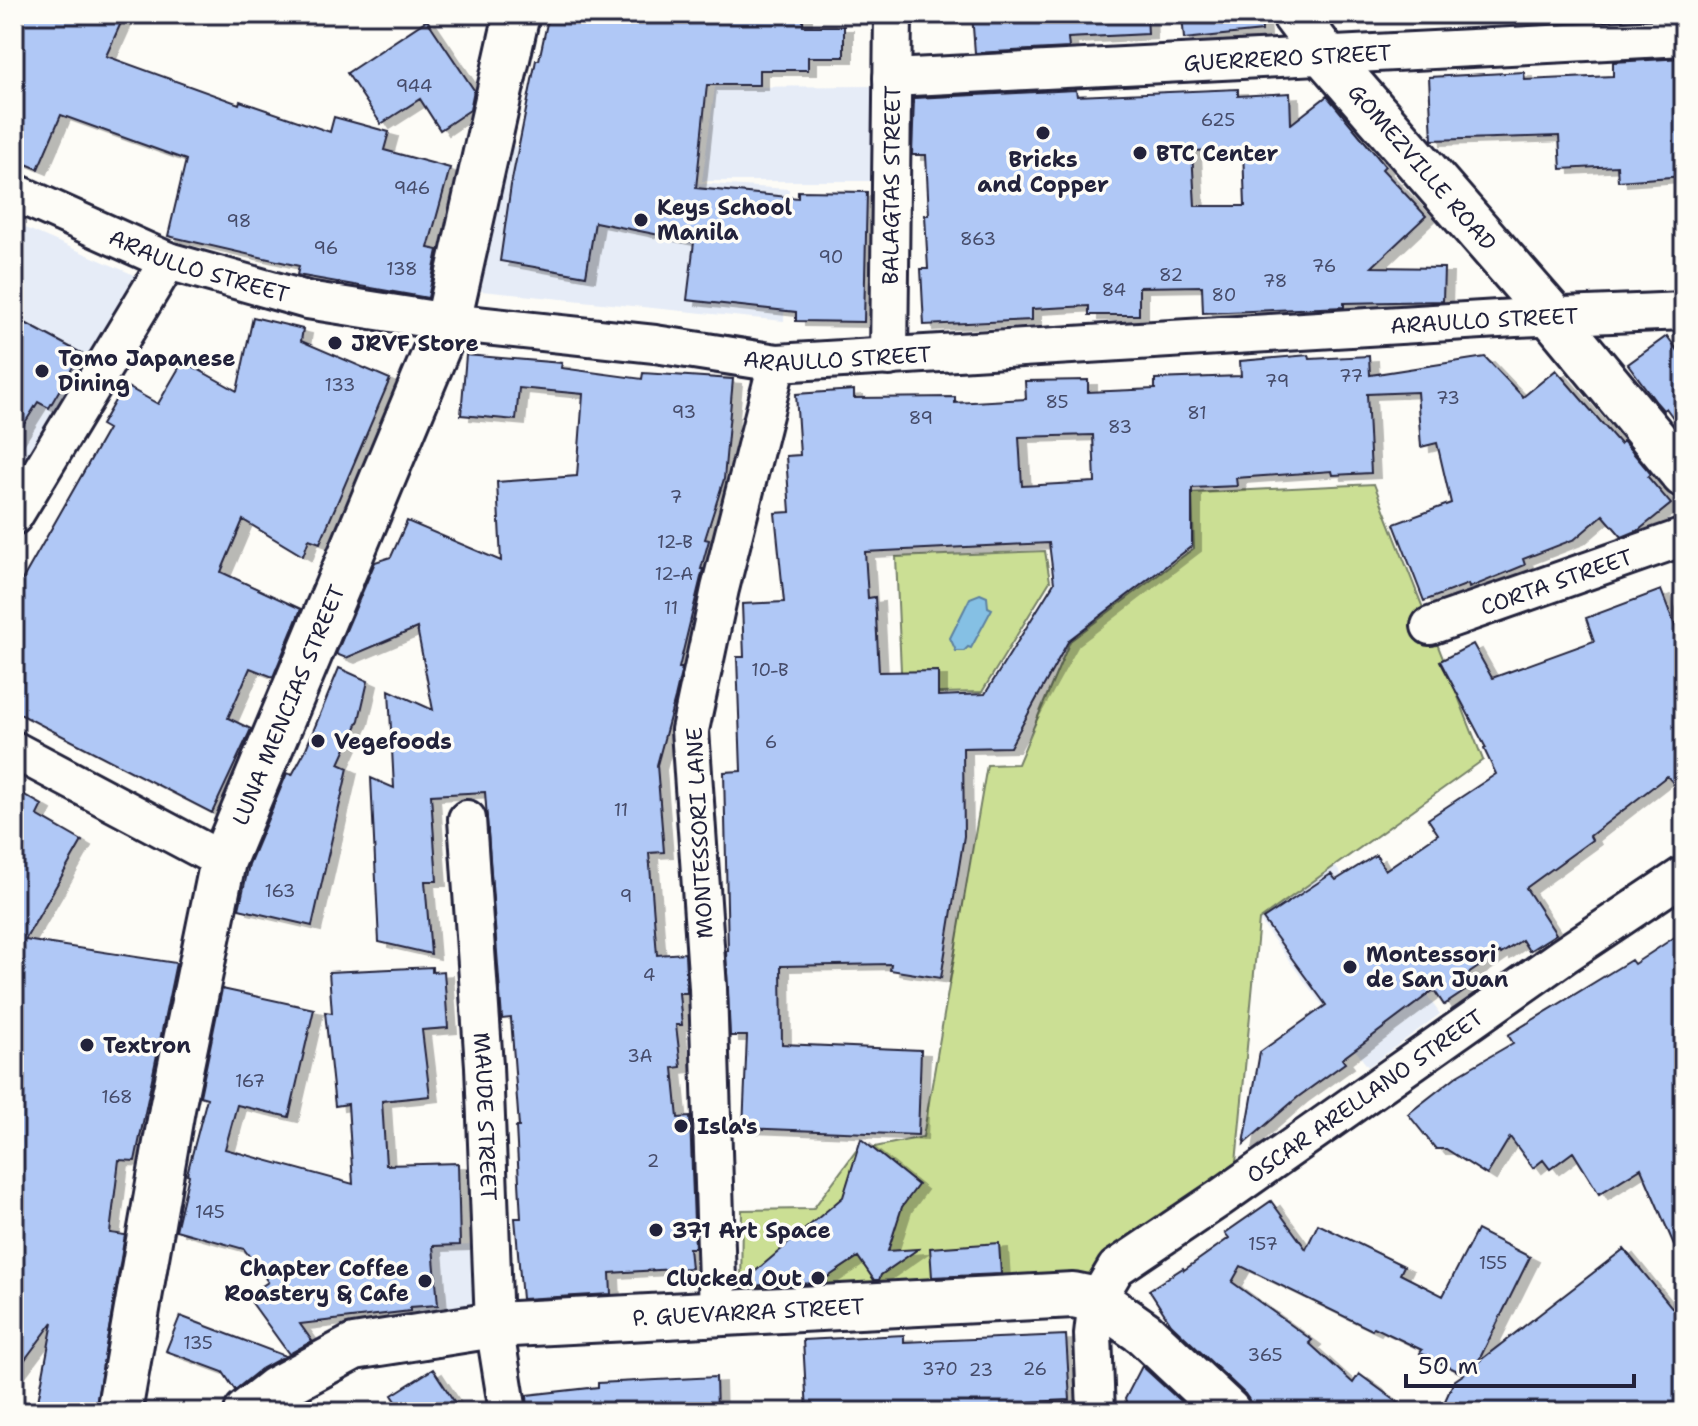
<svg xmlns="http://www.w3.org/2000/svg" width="1698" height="1426" font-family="'Shantell Sans',sans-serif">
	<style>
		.built { fill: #e6ecf7 }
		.green { fill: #cbdf94; stroke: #768068; stroke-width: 2 }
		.water { fill: #85c0e4; stroke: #5d81a0; stroke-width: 2 }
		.building { fill: #b0c8f6; stroke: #22223b; stroke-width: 2; fill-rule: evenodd; filter: url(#shadow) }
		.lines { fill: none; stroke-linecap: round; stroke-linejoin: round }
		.street-casing { stroke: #22223b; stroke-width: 42 }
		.secondary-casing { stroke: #22223b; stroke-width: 50 }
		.street { stroke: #fdfcf7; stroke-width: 36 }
		.secondary { stroke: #fdfcf7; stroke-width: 44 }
		.poi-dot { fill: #22223b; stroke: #fdfcf7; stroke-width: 3 }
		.labels { text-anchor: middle; stroke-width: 7; stroke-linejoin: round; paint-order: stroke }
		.number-label { font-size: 18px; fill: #464c6a }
		.street-label { font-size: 22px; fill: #22223b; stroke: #fdfcf7 }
		.poi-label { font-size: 22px; font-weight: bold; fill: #22223b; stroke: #fdfcf7; text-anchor: start }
	</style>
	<defs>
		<filter id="shadow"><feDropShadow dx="9" dy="5" stdDeviation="0" flood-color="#0004"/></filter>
	</defs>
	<rect width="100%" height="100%" fill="#fdfcf7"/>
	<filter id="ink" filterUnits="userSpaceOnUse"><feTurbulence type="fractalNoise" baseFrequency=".0125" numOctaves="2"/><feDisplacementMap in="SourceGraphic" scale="16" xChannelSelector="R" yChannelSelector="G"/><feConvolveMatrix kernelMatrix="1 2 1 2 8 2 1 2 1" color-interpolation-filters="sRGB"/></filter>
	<g filter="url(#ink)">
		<path class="built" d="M880,86L882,181H702L715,87Z
			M508,145L695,183L789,189L784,321L481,291Z
			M14,223L139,277L14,482Z
			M1335,866L1440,1014L1368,1067L1259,920Z
			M471,1245L475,1309L411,1312L407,1248Z"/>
		<path class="green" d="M1374,484L1483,760L1259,920L1236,1163L1106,1276L741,1298L742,1210L813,1209L856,1151L923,1137L987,765L1018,764L1070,641L1194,548L1192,493Z
			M1045,551L1050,581L982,692L902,694L896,557Z"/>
		<path class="water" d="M980,594L987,597L988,607L992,609L971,648L968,647L964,651H956L950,638L970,598Z"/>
		<path class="building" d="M14,14H125L106,56L239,104L240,101L330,132L334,117L389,132L384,150L450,168L428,248L438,250L428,298L297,275L299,266L168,236L186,160L61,115L38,169L14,159Z
			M549,14H803V26H844V57H808V70H759V85H707L696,188L798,198V191L867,192L864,322L796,321V312L687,300L694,242L595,222L586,276L500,261L511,185L536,60H539Z
			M972,14H1147L1148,34L1068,38L1069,48L975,53Z
			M1182,14H1261L1262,31L1184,39Z
			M427,20L474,90L470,110L440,130L420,99L381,124L347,73Z
			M1684,58V176L1618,181L1617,166L1561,169L1559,136L1432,140L1429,77L1524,72L1525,80L1613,76V62Z
			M1238,89V96L1290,93L1291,124L1327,96L1385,166L1382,169L1426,216L1372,267L1444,268L1443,301L1344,303V307L1203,313L1202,286L1139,287V315H1089V306L1032,309V320L924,325L921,269H928L925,215H929L926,155H912L914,98L1076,90L1077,96ZM1243,149L1245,206H1195L1192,151Z
			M14,317L81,353L49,408L38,402L14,440Z
			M253,317L303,329L301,341L390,379L320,543L309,539L303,556L243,520L221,572L301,609L273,677L250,668L228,718L251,729L212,813L14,711V600L21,582L108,429L101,425L124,385L158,404L183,361L237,391Z
			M1667,336L1684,359V433L1666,408L1663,410L1656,402L1628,364Z
			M466,355L562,363L561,368L642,379L643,373L733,379L724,479L705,539L709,540L701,569H703L679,668H682L675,698L657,765L664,852L649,853L657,955L685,953L687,993H679L682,1025H676L681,1067L673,1068L678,1118L690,1117L695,1248H689L691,1268L610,1273L611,1294L522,1299L515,1218H521L516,1127H519L511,1018L502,1019L485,792L431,795L437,881H425L431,954L379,942L371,778L394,788L389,690L433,710L417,628L346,658L336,654L375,562L391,557L407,521L501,561L497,482L577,476L583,394L519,388L516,420L461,415Z
			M1309,355L1310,359L1369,356L1370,375L1485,357L1523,397L1556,370L1620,444L1623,441L1651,474L1648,477L1671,504L1639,530L1622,537L1603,515L1575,539L1523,559L1525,565L1469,588L1468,584L1424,601L1394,524L1451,503L1437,443L1421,447L1417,392L1367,394L1371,473L1333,475L1332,471L1236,478L1237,486L1192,488V546L1069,640L1010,747L963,748L964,836L941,978L890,970L891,964L781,966L782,1044L921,1050L918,1135L743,1128L747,1036H730L726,951H728L724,772L741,771L737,657H744L742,604L784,602L775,513L790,512L786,456L800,455L796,394L854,390V398L955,397V403L1026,399L1025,381L1088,380V392L1155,389V379L1241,376L1240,361ZM1093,435L1095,482L1022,486L1019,437ZM1049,543L1054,583L985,694L938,696V671L879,672L875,597L868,598L865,552Z
			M1661,590L1684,649V795L1667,776L1590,836L1592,840L1526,888L1556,934L1529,951L1522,940L1501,954L1500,952L1461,979L1468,989L1444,1005L1434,990L1342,1059L1345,1063L1298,1097L1244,1144L1260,1052L1326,1005L1263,919L1331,874L1336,880L1376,855L1385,870L1438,834L1428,819L1496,774L1484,749L1486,748L1440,661L1473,644L1492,678L1594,641L1586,618Z
			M339,668L368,681L359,720L339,764L348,768L312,926L239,909L249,864L287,773L292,775L305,751Z
			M14,789L42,805L37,815L82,841L25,940L176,963L135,1161L119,1160L110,1233L125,1235L95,1412H36L53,1322L14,1374Z
			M1684,931V1268L1641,1168L1599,1194L1573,1152L1550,1169L1543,1160L1533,1168L1510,1137L1487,1175L1446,1149H1436L1408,1114L1458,1075L1513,1043L1508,1035L1631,960L1634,964Z
			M432,967V972L444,971L448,1028L422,1030L430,1096L382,1101L386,1165L458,1163L460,1245L433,1246L438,1305L410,1307V1311L300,1324L312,1341L289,1354L247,1296L268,1282L244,1249L176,1230L189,1175L187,1174L207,1098L200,1096L222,989L314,1009L289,1117L237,1105L225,1149L353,1184L348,1104L335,1106L325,1012L332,1013L329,972Z
			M861,1139L918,1185L902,1207L888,1251L918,1249L881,1275L879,1280H874L858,1257L819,1283L738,1286L843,1197Z
			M1271,1201L1306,1249L1318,1224L1404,1266L1400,1274L1443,1296L1477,1230L1530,1257L1478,1362L1624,1249L1684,1322V1412H1440L1454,1381L1464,1374L1420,1353L1422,1350L1374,1327L1372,1330L1241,1266L1232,1282L1312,1340L1309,1343L1353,1383L1359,1374L1411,1412H1252V1404L1245,1394L1171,1324L1149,1290L1183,1268L1184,1270L1229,1238L1225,1233Z
			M999,1243L1001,1274L932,1277L930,1248Z
			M180,1316L285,1356L261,1369L235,1390L223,1372L166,1351Z
			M904,1335V1342L1066,1335L1070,1400L1030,1402L1032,1412H807L803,1340Z
			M1142,1366L1192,1412H1131L1125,1399Z
			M433,1369L461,1412H403L392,1395Z
			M716,1377L717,1412H528L527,1395L598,1387V1383Z"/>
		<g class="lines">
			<defs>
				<g id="street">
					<path id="s1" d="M892,78L1684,37"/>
					<path id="s2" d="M14,192L168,261L307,300L448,322L655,344L777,363L1515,318L1684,311"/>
					<path id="s3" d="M889,357L893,14"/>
					<path d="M14,516L168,261"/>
					<path id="s4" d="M1430,626L1684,537"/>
					<path d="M14,750L223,861"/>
					<path id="s5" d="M467,819L484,1066L494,1325L508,1412"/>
					<path d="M718,1314L708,988L690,730L720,589L777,363"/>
					<path id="s6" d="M1096,1412L1093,1334L1097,1300L1116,1268L1220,1198L1563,956L1684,875"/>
				</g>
				<g id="secondary">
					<path id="s7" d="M1294,14L1324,54L1553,317L1684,475"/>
					<path id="s8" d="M119,1412L172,1109L223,861L448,322L517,14"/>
					<path id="s9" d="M247,1412L276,1389L354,1347L494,1325L1073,1295L1097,1300L1144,1333L1228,1412"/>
				</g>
			</defs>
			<use href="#street" class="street-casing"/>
			<use href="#secondary" class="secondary-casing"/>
			<use href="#street" class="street"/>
			<use href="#secondary" class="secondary"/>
		</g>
	</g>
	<g class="poi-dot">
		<circle cx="1043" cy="133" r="8"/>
		<circle cx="1140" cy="153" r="8"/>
		<circle cx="641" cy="220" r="8"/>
		<circle cx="335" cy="343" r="8"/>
		<circle cx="42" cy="371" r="8"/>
		<circle cx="318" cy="741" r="8"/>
		<circle cx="1350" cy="967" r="8"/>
		<circle cx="87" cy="1045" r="8"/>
		<circle cx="681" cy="1126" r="8"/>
		<circle cx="656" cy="1230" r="8"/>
		<circle cx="818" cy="1278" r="8"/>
		<circle cx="425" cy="1281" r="8"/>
	</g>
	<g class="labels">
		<g class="number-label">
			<text x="414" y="92">944</text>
			<text x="1218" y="126">625</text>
			<text x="412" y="194">946</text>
			<text x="239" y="227">98</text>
			<text x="978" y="245">863</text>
			<text x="326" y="254">96</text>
			<text x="831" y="263">90</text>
			<text x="1324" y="272">76</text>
			<text x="402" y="275">138</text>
			<text x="1171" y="281">82</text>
			<text x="1275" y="287">78</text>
			<text x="1114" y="296">84</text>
			<text x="1224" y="301">80</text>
			<text x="1351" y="382">77</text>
			<text x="1277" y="387">79</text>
			<text x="340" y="391">133</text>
			<text x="1448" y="404">73</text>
			<text x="1057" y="408">85</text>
			<text x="684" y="418">93</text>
			<text x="1197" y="419">81</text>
			<text x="921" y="424">89</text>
			<text x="1120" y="433">83</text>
			<text x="676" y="503">7</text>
			<text x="675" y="548">12-B</text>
			<text x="674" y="580">12-A</text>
			<text x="671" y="614">11</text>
			<text x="770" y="676">10-B</text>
			<text x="771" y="748">6</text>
			<text x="621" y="816">11</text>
			<text x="280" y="897">163</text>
			<text x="626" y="902">9</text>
			<text x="649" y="981">4</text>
			<text x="640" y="1062">3A</text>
			<text x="250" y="1087">167</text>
			<text x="117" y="1103">168</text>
			<text x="653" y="1167">2</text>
			<text x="210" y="1218">145</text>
			<text x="1263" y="1250">157</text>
			<text x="1493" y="1269">155</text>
			<text x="198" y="1349">135</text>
			<text x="1265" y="1361">365</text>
			<text x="940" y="1375">370</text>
			<text x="1035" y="1375">26</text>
			<text x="981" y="1376">23</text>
		</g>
		<g class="street-label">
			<text dy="8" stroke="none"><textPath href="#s1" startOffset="396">GUERRERO STREET</textPath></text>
			<text dy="8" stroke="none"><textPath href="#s7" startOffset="200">GOMEZVILLE ROAD</textPath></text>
			<text dy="8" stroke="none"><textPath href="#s3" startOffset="172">BALAGTAS STREET</textPath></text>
			<text dy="8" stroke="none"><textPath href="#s2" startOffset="200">ARAULLO STREET</textPath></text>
			<text dy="8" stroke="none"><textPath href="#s2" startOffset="1496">ARAULLO STREET</textPath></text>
			<text dy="8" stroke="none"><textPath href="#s2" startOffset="848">ARAULLO STREET</textPath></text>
			<text dy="8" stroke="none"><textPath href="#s4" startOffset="134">CORTA STREET</textPath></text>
			<text dy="8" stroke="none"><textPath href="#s8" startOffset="730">LUNA MENCIAS STREET</textPath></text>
			<text transform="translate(699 833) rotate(-93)" y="8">MONTESSORI LANE</text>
			<text dy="8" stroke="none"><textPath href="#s6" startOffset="452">OSCAR ARELLANO STREET</textPath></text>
			<text dy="8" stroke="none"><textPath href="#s5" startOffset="298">MAUDE STREET</textPath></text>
			<text dy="8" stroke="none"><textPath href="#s9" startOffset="522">P. GUEVARRA STREET</textPath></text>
		</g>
		<g class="poi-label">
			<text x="1156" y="161">BTC Center</text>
			<text x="1043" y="167" text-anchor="middle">Bricks<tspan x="1043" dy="25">and Copper</tspan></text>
			<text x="657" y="215">Keys School<tspan x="657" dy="25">Manila</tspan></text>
			<text x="351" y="351">JRVF Store</text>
			<text x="58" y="366">Tomo Japanese<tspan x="58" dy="25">Dining</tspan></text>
			<text x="334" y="749">Vegefoods</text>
			<text x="1366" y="962">Montessori<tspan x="1366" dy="25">de San Juan</tspan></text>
			<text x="103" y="1053">Textron</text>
			<text x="697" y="1134">Isla's</text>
			<text x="672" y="1238">371 Art Space</text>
			<text x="409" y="1276" text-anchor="end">Chapter Coffee<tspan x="409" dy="25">Roastery &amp; Cafe</tspan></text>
			<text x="802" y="1286" text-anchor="end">Clucked Out</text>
		</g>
	</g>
	<rect width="1698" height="1426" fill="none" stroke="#fdfcf7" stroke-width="48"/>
	<rect x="24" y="24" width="1650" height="1378" fill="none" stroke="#22223b" stroke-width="3" filter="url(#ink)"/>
	<path d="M1406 1374v12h228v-12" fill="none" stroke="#22223b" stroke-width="4"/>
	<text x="1418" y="1374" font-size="24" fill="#22223b" stroke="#fdfcf7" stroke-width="6" paint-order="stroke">50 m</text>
</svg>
